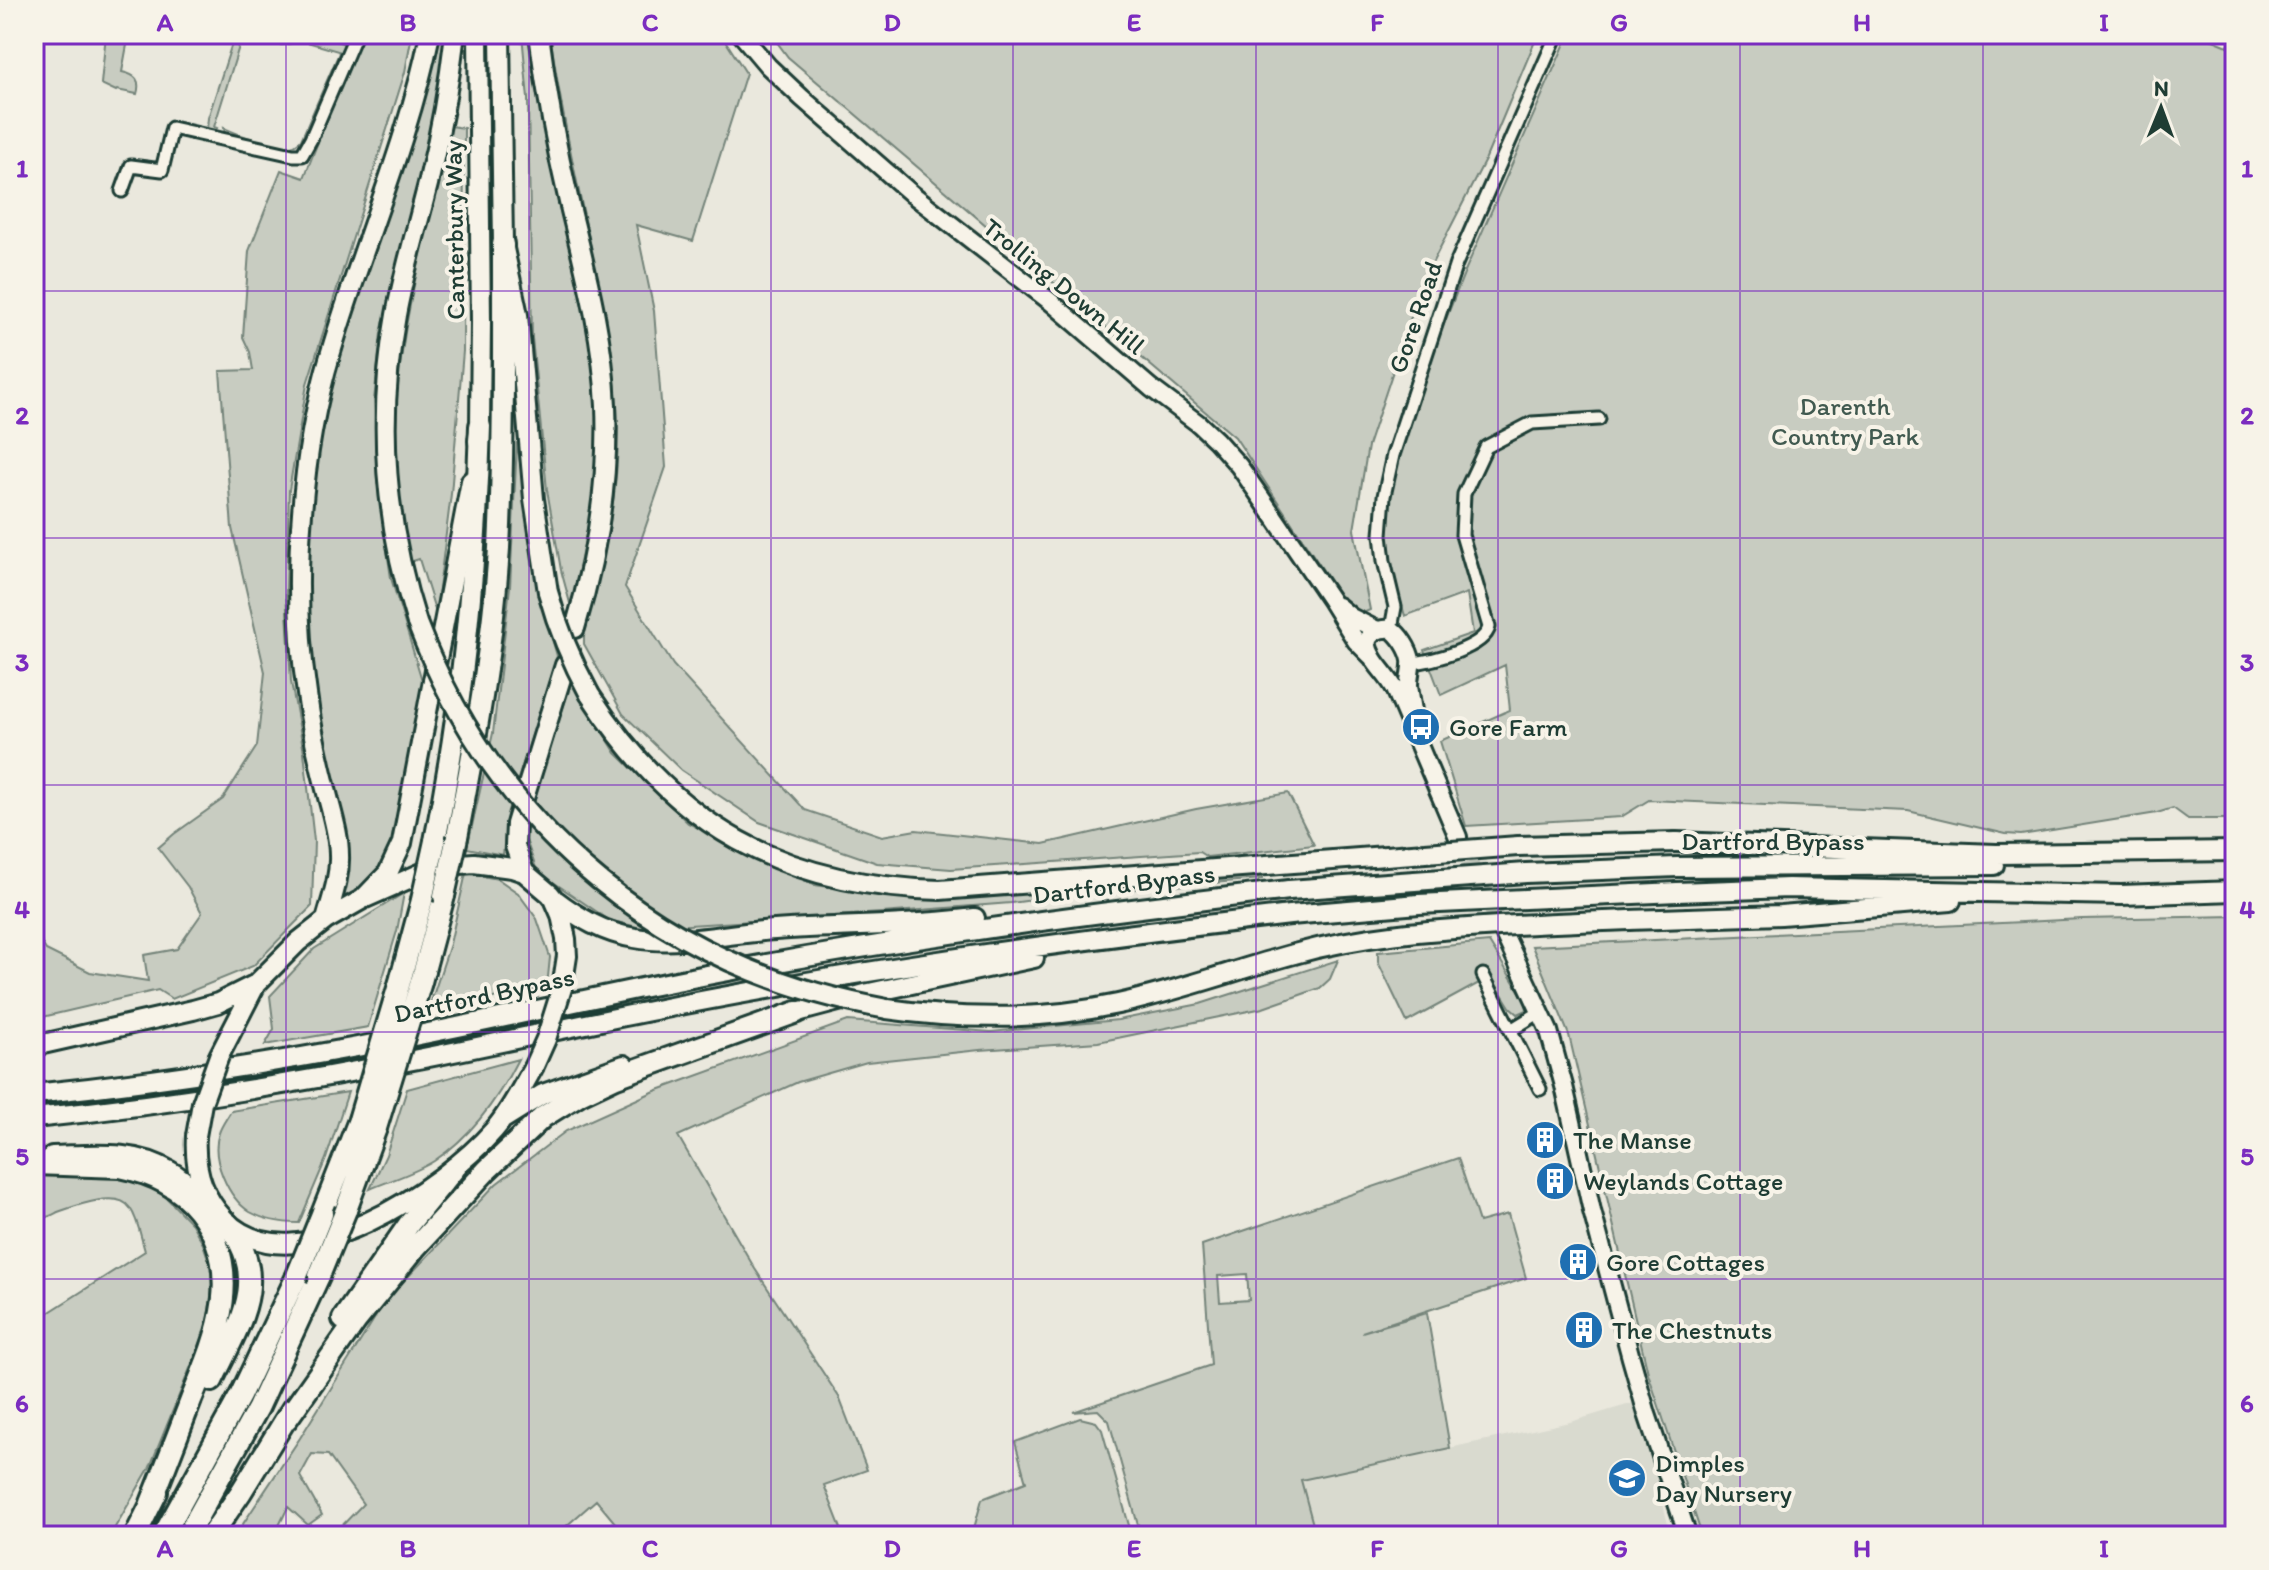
<svg xmlns="http://www.w3.org/2000/svg" width="2269" height="1570" font-family="Itim,sans-serif">
	<style>
		.built { fill: #d9dacf }
		.green { fill: #c8ccc1; stroke: #74847a; stroke-width: 2; fill-rule: evenodd }
		.lines { fill: none; stroke-linecap: round; stroke-linejoin: round }
		.secondary-tunnel { stroke: #c1c6bb; stroke-width: 16; stroke-dasharray: 16 8; stroke-linecap: butt }
		.minor-casing { stroke: #1f3d34; stroke-width: 17 }
		.secondary-casing { stroke: #1f3d34; stroke-width: 22 }
		.trunk-casing { stroke: #1f3d34; stroke-width: 24 }
		.motorway-casing { stroke: #1f3d34; stroke-width: 26 }
		.minor { stroke: #f7f3e8; stroke-width: 11 }
		.secondary { stroke: #f7f3e8; stroke-width: 16 }
		.trunk { stroke: #f7f3e8; stroke-width: 18 }
		.motorway { stroke: #f7f3e8; stroke-width: 20 }
		.trunk-bridge-casing { stroke: #1f3d34; stroke-width: 24; stroke-linecap: butt }
		.motorway-bridge-casing { stroke: #1f3d34; stroke-width: 26; stroke-linecap: butt }
		.trunk-bridge { stroke: #f7f3e8; stroke-width: 18 }
		.motorway-bridge { stroke: #f7f3e8; stroke-width: 20 }
		.grid { fill: none; stroke: #7b2cbf; stroke-width: 2; stroke-opacity: 0.55 }
		.labels { text-anchor: middle; stroke-width: 8; stroke-linejoin: round; paint-order: stroke }
		.street-label { font-size: 26px; fill: #1f3d34; stroke: #f7f3e8 }
		.park-label { font-size: 26px; fill: #415a50; stroke: #f7f3e8 }
		.poi-label { font-size: 26px; fill: #1f3d34; stroke: #f7f3e8; text-anchor: start }
		.neatline { fill: none; stroke: #7b2cbf; stroke-width: 3 }
		.grid-label { font-size: 26px; text-anchor: middle; font-weight: bold; fill: #7b2cbf }
	</style>
	<rect width="100%" height="100%" fill="#eae8dd"/>
	<filter id="ink" filterUnits="userSpaceOnUse"><feTurbulence type="fractalNoise" baseFrequency=".0125" numOctaves="2"/><feDisplacementMap in="SourceGraphic" scale="16" xChannelSelector="R" yChannelSelector="G"/><feConvolveMatrix kernelMatrix="1 2 1 2 8 2 1 2 1" color-interpolation-filters="sRGB"/></filter>
	<g filter="url(#ink)">
		<path class="built" d="M1637,1402L1671,1536H1316L1301,1480L1570,1422Z"/>
		<path class="green" d="M106,34H129L122,72C136,75 141,80 137,94L117,90L116,91L101,84Z
			M235,34H247L241,40L214,127L217,128L215,131L207,129L208,118Z
			M255,34H312L349,45L302,148L295,152L225,134L224,128C237,134 274,148 289,146C295,146 296,144 301,140L339,53L338,51L304,41L281,45L273,39Z
			M360,34H412L405,72L307,384L289,490L286,592L291,682L304,752L314,841L312,906L253,966L172,999L158,990L34,1019V930L46,950L90,972L148,981L144,955L177,949L202,913L188,887L158,848L174,834L223,799L257,746L265,672L232,528L220,371L253,370L250,352L243,337L249,251L281,170L304,178L333,103C347,83 350,57 360,34Z
			M437,34H446L428,144L381,333L374,401L377,480L391,578L424,687L392,850L373,882L344,897L348,875V848L321,736L310,652L306,570L314,472L325,407L338,356Z
			M522,34H531L593,358L599,442L596,486L571,607L561,570L547,490L532,338L528,99Z
			M550,34H721L746,73L693,241L636,225L654,311L666,467L625,587L673,665L805,810L882,836L916,830L1043,844L1196,809L1288,793L1314,845L1207,857L1199,852L951,869L877,863L759,822L681,770L623,714L584,644V632C604,564 619,495 618,423C616,361 602,303 590,243C575,174 560,104 550,34Z
			M771,34H1538L1486,158L1423,281L1368,446L1354,530L1370,610L1354,617L1235,437L788,57Z
			M1569,34H2199L2235,49V819H2188L2173,808L2157,813L2021,835L2006,834L1908,811L1649,800L1621,817L1466,826L1440,741L1510,710L1505,665L1441,695L1424,650L1473,633L1467,593L1405,616L1390,562L1386,508L1407,425L1431,357L1465,271Z
			M451,126L464,128L463,351L451,494L436,613L419,559L410,562C405,536 397,509 395,483C388,362 424,243 451,126Z
			M517,442L539,592L557,656L507,814L503,855L467,848L493,733L510,587Z
			M572,682L616,753L688,823L814,885L906,896L992,895L1263,874L1262,879L1084,893L1011,903L882,913L641,928L609,920L537,871L525,837L546,758Z
			M466,873L498,879L518,893L537,919L550,957L547,987L428,1011L450,944Z
			M404,893L397,931L368,1027L265,1045L274,1029L270,996L314,949Z
			M2235,916V1536H1702L1648,1373L1569,1035L1532,946L2082,919Z
			M1489,942L1526,1002L1527,1010L1518,1014L1510,1007L1486,968L1477,973L1481,982L1407,1022L1378,962V952Z
			M1338,960L1330,979L1320,988L1263,1008L1098,1042L980,1050L867,1062L798,1082L678,1136L755,1269L839,1397L867,1470L824,1485L844,1536H626L596,1500L555,1536H335L334,1534L363,1504L328,1455L312,1454L300,1476L322,1515L308,1525L288,1507L274,1536H235L300,1438L386,1300L496,1184L566,1131L655,1091L848,1021L991,1032L1118,1020L1200,1004Z
			M518,1059C498,1099 472,1136 434,1161C415,1173 391,1180 370,1189L386,1155L407,1089Z
			M348,1092L326,1159L299,1223C282,1223 266,1221 250,1212C228,1198 210,1158 219,1133C221,1126 227,1118 231,1111Z
			M1458,1158L1479,1222L1508,1214L1526,1278L1362,1332L1427,1313L1450,1448L1301,1480L1316,1536H1141L1109,1421L1098,1410L1073,1412L1211,1365L1202,1245ZM1247,1274L1249,1300L1220,1302L1218,1276Z
			M67,1174L109,1175L156,1187L192,1224L203,1244L212,1270L211,1298L206,1329L150,1467L110,1536H34V1322L145,1251C141,1238 138,1219 130,1208C118,1189 75,1206 58,1212C50,1216 43,1220 34,1218V1175Z
			M1080,1418L1096,1422L1102,1430L1132,1536H972L982,1499L1026,1482L1015,1442Z"/>
		<g class="lines">
			<path class="secondary-tunnel" d="M1459,840L1504,935"/>
			<defs>
				<path id="minor" d="M122,191L131,166L162,170L172,128L293,155H302L311,139L356,34
					M1391,629L1395,607L1384,561L1381,535L1384,496L1393,455L1456,264L1557,34
					M1412,663C1432,661 1484,648 1489,627L1462,535L1464,494L1486,447L1532,423L1599,419
					M1483,975L1540,1089
					M1511,1030L1540,1012"/>
				<path id="secondary" d="M741,34L768,66L802,98L912,194L1051,302L1151,388L1199,424L1216,440L1239,466L1266,505L1330,599L1356,641L1371,656
					M1338,606L1351,617L1377,630
					M1416,735C1415,718 1411,702 1409,685C1409,676 1412,667 1411,660C1409,649 1400,635 1391,629C1380,628 1371,631 1367,642C1370,662 1386,672 1395,689L1458,837
					M1505,936L1549,1031L1564,1086L1592,1211L1631,1358L1647,1414L1688,1536"/>
				<path id="trunk" d="M478,34L481,322L480,426L478,441
					M500,34L503,244L518,315L534,499L548,592
					M539,34C546,90 556,147 569,202C585,269 603,336 606,406C609,482 597,555 575,628
					M417,623C385,523 377,418 396,315C404,271 417,228 428,184C440,135 449,85 455,34
					M590,695C675,827 784,886 940,890L1280,864
					M1676,842L1996,854L2235,851
					M1677,867L1994,865
					M524,872L515,846L516,824L565,665
					M1677,892L1788,888L2121,895L2235,891
					M363,899L388,873L402,843L471,481
					M554,899C579,918 604,933 635,938C681,946 729,933 775,930C841,925 909,927 975,918
					M1688,918L1781,915L1951,901
					M326,920C332,898 340,877 339,855C339,833 331,811 326,789C318,758 311,726 307,694C298,635 297,573 302,513C306,459 315,405 331,352C362,246 408,143 430,34
					M887,1009C963,1020 1043,1020 1118,1004C1178,991 1235,970 1294,954
					M786,1015L869,993L1034,958
					M34,1046L193,1010L218,1003L256,984
					M219,1056L256,984L298,942L326,920L363,899L431,869L447,865L474,863L512,868L524,872L550,894L554,899L561,915L566,939L567,956L562,988
					M34,1094C142,1083 250,1067 357,1047C455,1029 553,1006 651,986C862,943 1075,915 1289,890
					M34,1118C161,1105 288,1085 413,1060C491,1045 568,1027 645,1012C859,969 1074,940 1290,915
					M503,1119L543,1094L624,1065
					M196,1136C194,1168 202,1196 224,1219C293,1292 446,1185 494,1130C510,1112 521,1089 533,1068
					M52,1156C92,1155 134,1149 170,1171C183,1178 194,1190 205,1200"/>
				<path id="motorway" d="M457,837C475,742 493,645 499,548C504,447 503,345 503,244
					M435,841C463,704 476,565 480,426
					M401,978L422,900
					M421,982L444,896
					M34,1164L120,1167C150,1173 178,1185 198,1210C246,1271 217,1337 191,1400C178,1434 165,1468 151,1503
					M346,1210L376,1128
					M322,1214L359,1120
					M343,1319L409,1224L455,1168
					M212,1381C239,1324 272,1280 227,1223
					M287,1419L356,1321L415,1248L487,1170L543,1117L580,1094L616,1077L797,1012
					M135,1536L157,1492
					M163,1536L240,1396L296,1278
					M187,1536L258,1408L319,1276
					M211,1536L241,1492L292,1409"/>
			</defs>
			<use href="#minor" class="minor-casing"/>
			<use href="#secondary" class="secondary-casing"/>
			<use href="#trunk" class="trunk-casing"/>
			<use href="#motorway" class="motorway-casing"/>
			<use href="#minor" class="minor"/>
			<use href="#secondary" class="secondary"/>
			<use href="#trunk" class="trunk"/>
			<use href="#motorway" class="motorway"/>
			<defs>
				<path id="trunk-bridge" d="M548,592C558,629 572,662 590,695
					M417,623C497,833 666,970 887,1009
					M1280,864L1518,846L1676,842
					M1289,890L1526,873L1677,867
					M1290,915L1419,904L1677,892
					M1294,954C1362,935 1430,930 1499,926C1562,922 1625,920 1688,918
					M533,1068L546,1039L562,988
					M196,1136L202,1103L219,1056"/>
				<path id="motorway-bridge" d="M444,896L457,837
					M422,900L435,841
					M359,1120L401,978
					M376,1128L421,982
					M319,1276L346,1210
					M296,1278L322,1214"/>
			</defs>
			<use href="#trunk-bridge" class="trunk-bridge-casing"/>
			<use href="#motorway-bridge" class="motorway-bridge-casing"/>
			<use href="#trunk-bridge" class="trunk-bridge"/>
			<use href="#motorway-bridge" class="motorway-bridge"/>
		</g>
	</g>
	<path class="grid" d="M286,34V1536M529,34V1536M771,34V1536M1013,34V1536M1256,34V1536M1498,34V1536M1740,34V1536M1983,34V1536M34,291H2235M34,538H2235M34,785H2235M34,1032H2235M34,1279H2235"/>
	<defs>
		<symbol id="bus-disc" viewBox="-11 -11 22 22"><circle r="9.5" fill="#1f6fb2" stroke="#f7f3e8"/><path d="M-5-6H5V4H4V6H2V4H-2V6H-4V4H-5ZM-3.5-4V0h7V-4ZM-3.5 1.2v1.5H-2V1.2ZM2 1.2v1.5H3.5V1.2Z" fill="#fff"/></symbol>
		<symbol id="building-disc" viewBox="-11 -11 22 22"><circle r="9.5" fill="#1f6fb2" stroke="#f7f3e8"/><path d="M-4-6H4V6H1V3H-1V6H-4ZM-2.5-4.3h1.7v1.8h-1.7ZM.8-4.3h1.7v1.8H.8ZM-2.5-1h1.7V.8h-1.7ZM.8-1h1.7V.8H.8Z" fill="#fff"/></symbol>
		<symbol id="school-disc" viewBox="-11 -11 22 22"><circle r="9.5" fill="#1f6fb2" stroke="#f7f3e8"/><path d="M0-5L7-2L0 1L-7-2ZM-4 1L0 2.5L4 1V4Q0 6-4 4Z" fill="#fff"/></symbol>
	</defs>
	<g fill-rule="evenodd">
		<use href="#bus-disc" x="1399" y="705" width="44" height="44"/>
		<use href="#building-disc" x="1523" y="1118" width="44" height="44"/>
		<use href="#building-disc" x="1533" y="1159" width="44" height="44"/>
		<use href="#building-disc" x="1556" y="1240" width="44" height="44"/>
		<use href="#building-disc" x="1562" y="1308" width="44" height="44"/>
		<use href="#school-disc" x="1605" y="1456" width="44" height="44"/>
	</g>
	<g class="labels">
		<g class="street-label">
			<text transform="translate(454 230) rotate(-91)" y="9">Canterbury Way</text>
			<text transform="translate(1064 286) rotate(39)" y="9">Trolling Down Hill</text>
			<text transform="translate(1415 317) rotate(-71)" y="9">Gore Road</text>
			<text x="1773" y="850">Dartford Bypass</text>
			<text transform="translate(1124 884) rotate(-7)" y="9">Dartford Bypass</text>
			<text transform="translate(484 995) rotate(-12)" y="9">Dartford Bypass</text>
		</g>
		<g class="park-label">
			<text x="1845" y="415">Darenth<tspan x="1845" dy="30">Country Park</tspan></text>
		</g>
		<g class="poi-label">
			<text x="1449" y="736">Gore Farm</text>
			<text x="1573" y="1149">The Manse</text>
			<text x="1583" y="1190">Weylands Cottage</text>
			<text x="1606" y="1271">Gore Cottages</text>
			<text x="1612" y="1339">The Chestnuts</text>
			<text x="1655" y="1472">Dimples<tspan x="1655" dy="30">Day Nursery</tspan></text>
		</g>
	</g>
	<rect width="2269" height="1570" fill="none" stroke="#f7f3e8" stroke-width="88"/>
	<g transform="translate(2161 108) rotate(1)" stroke="#f7f3e8" stroke-width="6" paint-order="stroke">
	<path d="M0-6L14 30L0 20L-14 30Z" fill="#1f3d34"/>
	<text y="-12" font-size="22" font-weight="bold" text-anchor="middle" fill="#1f3d34">N</text>
	</g>
	<rect x="44" y="44" width="2181" height="1482" class="neatline"/>
	<g class="grid-label">
		<text x="165" y="31">A</text>
		<text x="408" y="31">B</text>
		<text x="650" y="31">C</text>
		<text x="892" y="31">D</text>
		<text x="1134" y="31">E</text>
		<text x="1377" y="31">F</text>
		<text x="1619" y="31">G</text>
		<text x="1862" y="31">H</text>
		<text x="2104" y="31">I</text>
		<text x="22" y="177">1</text>
		<text x="2247" y="177">1</text>
		<text x="22" y="424">2</text>
		<text x="2247" y="424">2</text>
		<text x="22" y="671">3</text>
		<text x="2247" y="671">3</text>
		<text x="22" y="918">4</text>
		<text x="2247" y="918">4</text>
		<text x="22" y="1165">5</text>
		<text x="2247" y="1165">5</text>
		<text x="22" y="1412">6</text>
		<text x="2247" y="1412">6</text>
		<text x="165" y="1557">A</text>
		<text x="408" y="1557">B</text>
		<text x="650" y="1557">C</text>
		<text x="892" y="1557">D</text>
		<text x="1134" y="1557">E</text>
		<text x="1377" y="1557">F</text>
		<text x="1619" y="1557">G</text>
		<text x="1862" y="1557">H</text>
		<text x="2104" y="1557">I</text>
	</g>
</svg>
